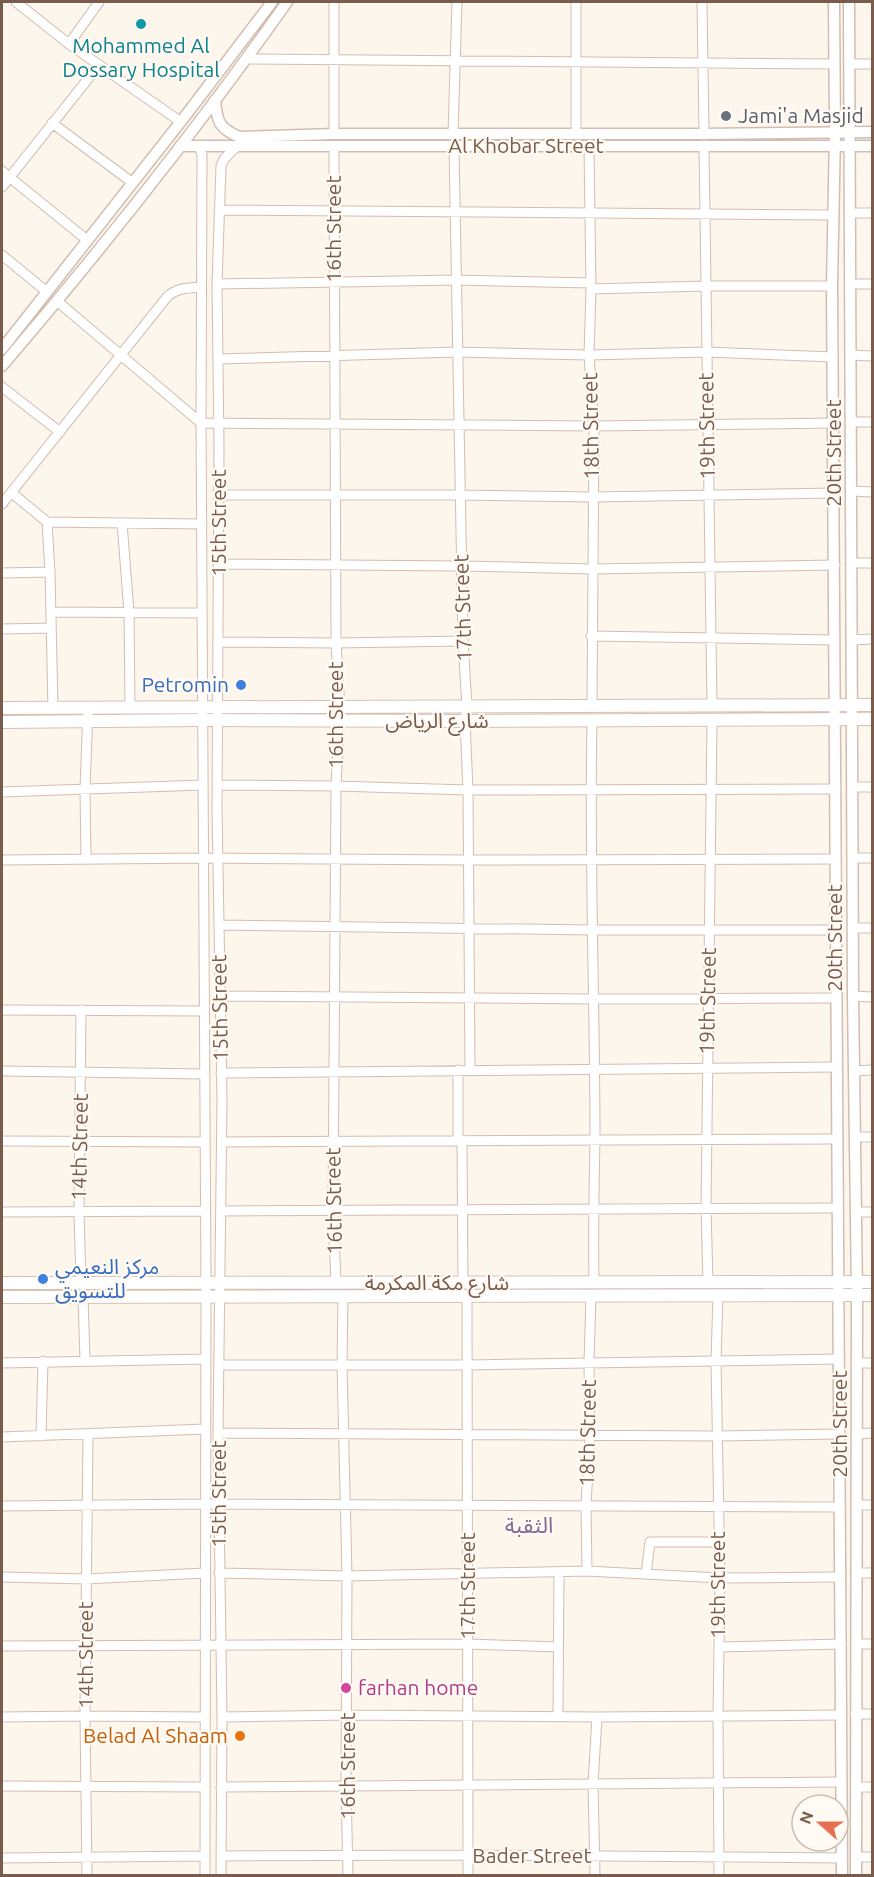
<svg xmlns="http://www.w3.org/2000/svg" width="874" height="1877" font-family="Ubuntu,'Noto Sans Arabic',sans-serif">
	<style>
		.lines { fill: none; stroke-linecap: round; stroke-linejoin: round }
		.minor-casing { stroke: #d1beb0; stroke-width: 11 }
		.tertiary-casing { stroke: #d1beb0; stroke-width: 13 }
		.secondary-casing { stroke: #d6c0b0; stroke-width: 14 }
		.minor { stroke: #fff; stroke-width: 9 }
		.tertiary { stroke: #fff; stroke-width: 10 }
		.secondary { stroke: #fff; stroke-width: 12 }
		.culture-dot { fill: #0f9aa8; stroke: #fffaf3; stroke-width: 2 }
		.worship-dot { fill: #6b7280; stroke: #fffaf3; stroke-width: 2 }
		.shop-dot { fill: #3f7fe0; stroke: #fffaf3; stroke-width: 2 }
		.hotel-dot { fill: #d1479c; stroke: #fffaf3; stroke-width: 2 }
		.food-dot { fill: #e8710a; stroke: #fffaf3; stroke-width: 2 }
		.labels { text-anchor: middle; stroke-width: 4.5; stroke-linejoin: round; paint-order: stroke }
		.culture-label { font-size: 21px; fill: #0d838f; stroke: #fffaf3 }
		.worship-label { font-size: 21px; fill: #5b616d; stroke: #fffaf3; text-anchor: start }
		.street-label { font-size: 21px; fill: #7a5c4d; stroke: #fffaf3 }
		.shop-label { font-size: 21px; fill: #366cbe; stroke: #fffaf3; text-anchor: end }
		.hotel-label { font-size: 21px; fill: #b23c85; stroke: #fffaf3; text-anchor: start }
		.food-label { font-size: 21px; fill: #c56008; stroke: #fffaf3; text-anchor: end }
		.neighbourhood-label { font-size: 22px; fill: #846695; stroke: #fffaf3 }
	</style>
	<rect width="100%" height="100%" fill="#fdf6ec"/>
	<g class="lines">
		<defs>
			<path id="minor" d="M16,2L69,44L181,122
				M334,2V134
				M702,2L704,134
				M69,44L99,2
				M247,59L834,64
				M849,64H872
				M52,123L133,183
				M453,134L457,2
				M576,134V2
				M454,145L463,641L467,707L465,721L468,790L470,1070
				M704,145L712,706
				M199,146L202,155L201,423L206,1283L205,1876
				M334,146L336,643L340,708L336,786L333,1210L336,1283
				M589,147L591,289L589,355L594,426L592,706
				M2,171L87,240
				M2,187L99,65
				M219,210L833,215
				M850,213H872
				M2,255L47,292
				M217,284L456,280L591,283
				M850,284H872
				M591,289L706,286H832
				M57,301L201,423L594,426L834,423
				M851,355L872,356
				M218,359L457,352L589,355L706,352L833,357
				M2,387L60,432
				M851,422H872
				M852,491L872,492
				M12,493L47,522L50,572L53,709
				M219,495H460L592,497L834,493
				M2,504L167,297C176,288 188,288 201,287
				M47,522L202,524
				M122,523L129,612L130,709
				M852,563H872
				M218,564L461,566L592,569L835,565
				M2,573L50,572
				M51,612L202,613
				M2,629L51,628
				M591,636L835,640
				M852,640L872,639
				M218,642L336,643L463,641
				M592,720C589,860 595,1000 595,1140C594,1187 593,1235 594,1282
				M217,785L336,786L468,790L836,789
				M853,787H872
				M2,792L203,785
				M853,858H872
				M86,859L85,789L88,709
				M2,860L204,858L468,860L835,859
				M219,925L592,930H835
				M853,928H872
				M220,996L593,999L836,998
				M853,996L872,997
				M2,1010L204,1011
				M458,1070V1141
				M2,1071L205,1074
				M854,1071L872,1070
				M221,1073L836,1067
				M855,1137H872
				M2,1141L205,1142
				M462,1141L463,1283
				M222,1142L837,1139
				M221,1211L838,1208
				M2,1212L205,1211
				M856,1212H872
				M81,1283L79,1212L81,1010
				M708,1283L706,1208L712,719
				M718,1295L716,1361L720,1578L718,1716L719,1876
				M343,1296L342,1365L347,1576L346,1786L348,1876
				M467,1296L468,1876
				M83,1297L85,1360
				M2,1363L205,1359
				M856,1363H872
				M220,1365H468L839,1359
				M218,1433L717,1436L840,1434
				M857,1434L872,1433
				M41,1436L43,1361
				M2,1437L205,1429
				M857,1505H872
				M2,1506L205,1504L840,1507
				M587,1571L586,1505L590,1435L589,1363L591,1295
				M219,1573L347,1576L587,1571L720,1578L839,1577
				M857,1573H872
				M646,1574L650,1542H719
				M2,1577L86,1579L205,1573
				M856,1644H872
				M2,1646L468,1644L558,1647
				M719,1647L841,1644
				M855,1714H872
				M558,1716L559,1572
				M2,1717L85,1716L205,1717
				M222,1717L348,1715L597,1717L841,1715
				M2,1786L205,1787
				M221,1787L841,1782
				M856,1787H872
				M221,1856L468,1855L842,1858
				M856,1857H872
				M2,1858L205,1856
				M87,1876L85,1716L88,1435
				M221,1876L222,1717L218,1433L222,1100L217,807L219,446L217,284L221,166L224,159L236,147
				M595,1876L593,1784L597,1717"/>
			<path id="tertiary" d="M834,2L835,132L832,286L842,1876
				M849,2L853,996L857,1294L856,1876
				M215,100C217,122 219,128 239,137L334,134H704L872,132
				M180,146H872
				M2,349L186,115L272,2
				M2,366C102,249 198,128 287,2"/>
			<path id="secondary" d="M2,708L872,705
				M2,722L203,720L465,721L872,719
				M2,1283L872,1282
				M2,1297L872,1295"/>
		</defs>
		<use href="#minor" class="minor-casing"/>
		<use href="#tertiary" class="tertiary-casing"/>
		<use href="#secondary" class="secondary-casing"/>
		<use href="#minor" class="minor"/>
		<use href="#tertiary" class="tertiary"/>
		<use href="#secondary" class="secondary"/>
	</g>
	<circle class="culture-dot" cx="141" cy="24" r="6"/>
	<circle class="worship-dot" cx="726" cy="116" r="6"/>
	<g class="shop-dot">
		<circle cx="241" cy="685" r="6"/>
		<circle cx="43" cy="1279" r="6"/>
	</g>
	<circle class="hotel-dot" cx="346" cy="1688" r="6"/>
	<circle class="food-dot" cx="240" cy="1736" r="6"/>
	<g class="labels">
		<g class="culture-label">
			<text x="141" y="53">Mohammed Al<tspan x="141" dy="24">Dossary Hospital</tspan></text>
		</g>
		<g class="worship-label">
			<text x="738" y="123">Jami'a Masjid</text>
		</g>
		<g class="street-label">
			<text x="526" y="153">Al Khobar Street</text>
			<text transform="translate(334 229) rotate(-90)" y="7">16th Street</text>
			<text transform="translate(591 426) rotate(-91)" y="7">18th Street</text>
			<text transform="translate(707 426) rotate(-91)" y="7">19th Street</text>
			<text transform="translate(834 453) rotate(-90)" y="7">20th Street</text>
			<text transform="translate(219 523) rotate(-90)" y="7">15th Street</text>
			<text transform="translate(463 608) rotate(-92)" y="7">17th Street</text>
			<text transform="translate(336 715) rotate(-90)" y="7">16th Street</text>
			<text x="437" y="728">شارع الرياض</text>
			<text transform="translate(835 938) rotate(-90)" y="7">20th Street</text>
			<text transform="translate(708 1001) rotate(-89)" y="7">19th Street</text>
			<text transform="translate(220 1008) rotate(-91)" y="7">15th Street</text>
			<text transform="translate(80 1147) rotate(-89)" y="7">14th Street</text>
			<text transform="translate(334 1201) rotate(-91)" y="7">16th Street</text>
			<text x="437" y="1290">شارع مكة المكرمة</text>
			<text transform="translate(840 1424) rotate(-90)" y="7">20th Street</text>
			<text transform="translate(588 1433) rotate(-89)" y="7">18th Street</text>
			<text transform="translate(219 1494) rotate(-90)" y="7">15th Street</text>
			<text transform="translate(718 1585) rotate(-90)" y="7">19th Street</text>
			<text transform="translate(468 1586) rotate(-90)" y="7">17th Street</text>
			<text transform="translate(86 1655) rotate(-90)" y="7">14th Street</text>
			<text transform="translate(348 1766) rotate(-90)" y="7">16th Street</text>
			<text x="532" y="1863">Bader Street</text>
		</g>
		<g class="shop-label">
			<text x="229" y="692">Petromin</text>
			<text x="55" y="1274" text-anchor="start">مركز النعيمي<tspan x="55" dy="24">للتسويق</tspan></text>
		</g>
		<g class="hotel-label">
			<text x="358" y="1695">farhan home</text>
		</g>
		<g class="food-label">
			<text x="228" y="1743">Belad Al Shaam</text>
		</g>
		<g class="neighbourhood-label">
			<text x="529" y="1533">الثقبة</text>
		</g>
	</g>
	<rect width="874" height="1877" fill="none" stroke="#7a5c4d" stroke-width="6"/>
	<g transform="translate(820 1823) rotate(291)"><circle r="28" fill="#fffaf3" stroke="#cabbb1" stroke-width="1.5"/>
	<path d="M0-4.5L10 22L0 15L-10 22Z" fill="#e76f51"/>
	<text y="-9" font-size="16" font-weight="bold" text-anchor="middle" fill="#7a5c4d">N</text>
	</g>
</svg>
